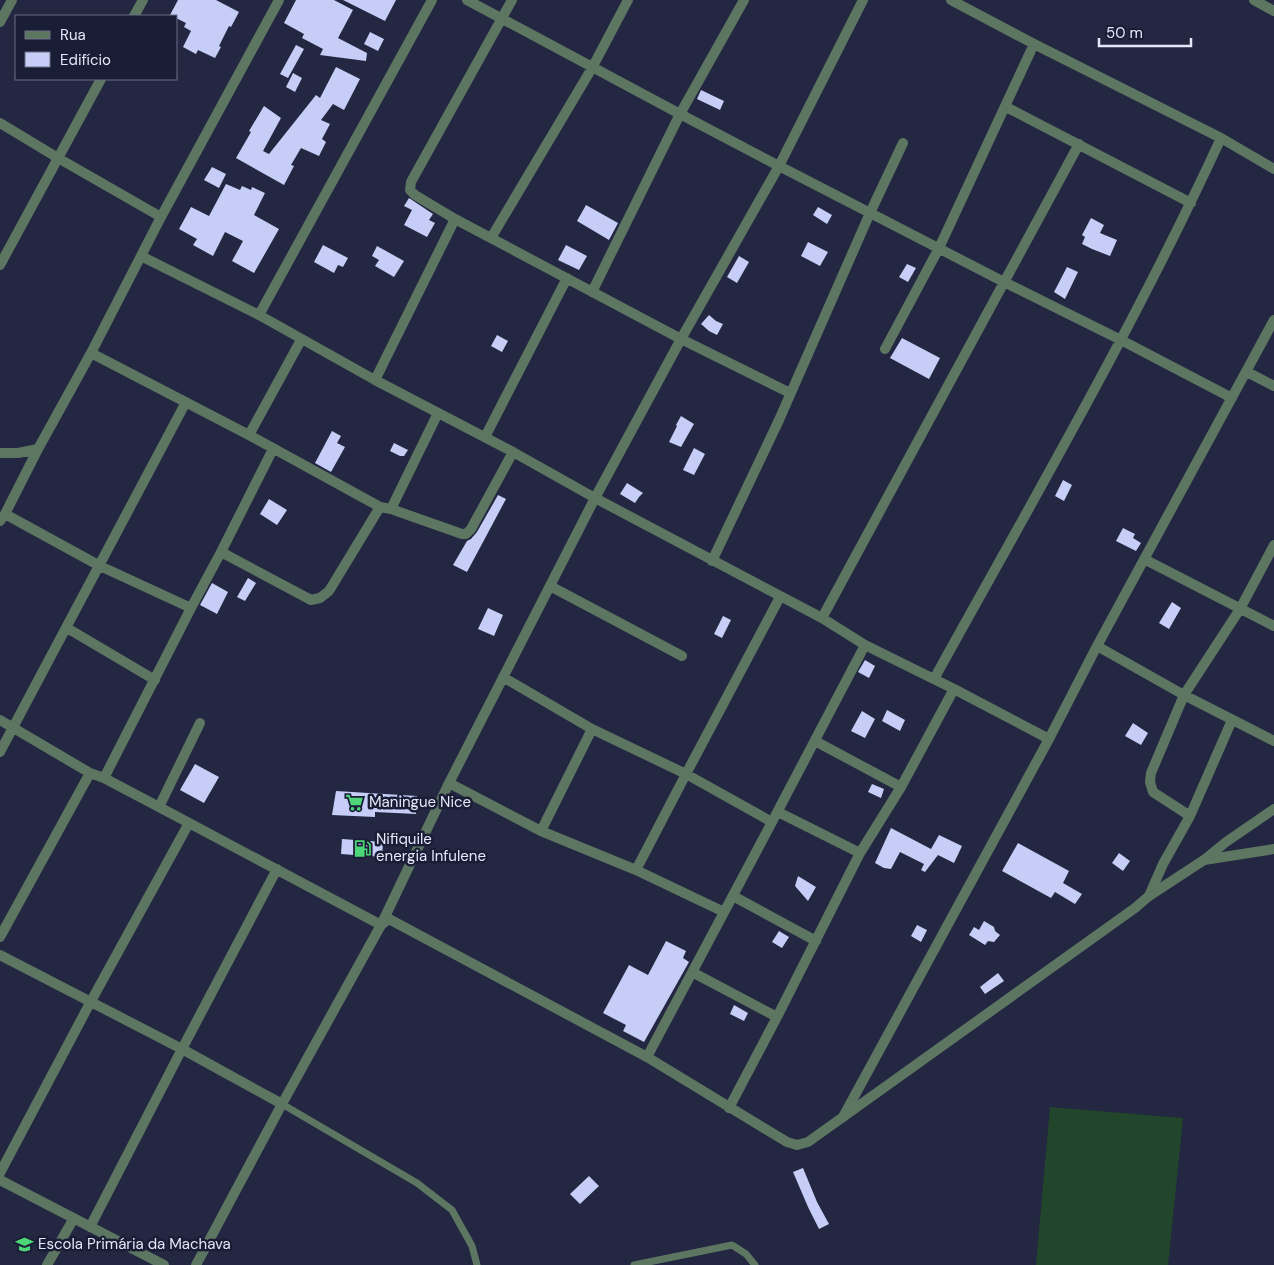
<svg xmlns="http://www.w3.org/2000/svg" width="1274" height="1265" font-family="'DM Sans',sans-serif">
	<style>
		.grass { fill: #22462b }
		.building { fill: #c6cef7 }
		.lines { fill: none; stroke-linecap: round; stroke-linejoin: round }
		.service { stroke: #5d7661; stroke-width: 7 }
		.minor { stroke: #5d7661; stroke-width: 10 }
		.tertiary { stroke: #5d7661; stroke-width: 10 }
		.labels { text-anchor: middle; stroke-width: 5; stroke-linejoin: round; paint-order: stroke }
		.poi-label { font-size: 15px; fill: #e4e7f9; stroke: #1a1d36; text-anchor: start }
	</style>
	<rect width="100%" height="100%" fill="#232741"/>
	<path class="grass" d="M1050,1107L1183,1118L1168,1265H1036Z"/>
	<path class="building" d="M178,0H216L239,12L231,27L229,26L219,46L221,47L215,58L198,50L196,54L183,47L191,31L184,27L186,23L176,18V16L170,15Z
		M296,0H334L353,10L338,38L367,53L366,61L320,55L323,49L302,38L304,34L284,23Z
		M343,0H396L385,21Z
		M370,32L384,39L378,51L364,44Z
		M296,45L304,49L288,78L280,74Z
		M336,67L360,79L344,110L333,104L321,120L330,124L322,139L326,142L319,156L301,148L291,165L294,166L284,185L236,158L251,132L249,131L264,106L281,118L263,151L269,154L316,95L320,98Z
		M293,73L302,78L295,92L286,87Z
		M701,90L724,101L720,110L697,99Z
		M212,167L226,174L219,188L204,180Z
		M226,184L240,190L242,186L251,190L252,187L265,193L254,215L279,229L254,273L232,261L243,241L225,232L213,256L193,245L197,239L179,229L191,207L209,216Z
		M409,198L433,214L429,220L435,223L427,237L404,225L412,210L404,206Z
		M586,205L618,223L609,240L577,221Z
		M818,207L832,215L827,224L813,215Z
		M1091,218L1104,225L1100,233L1117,240L1110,256L1092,249L1082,244L1085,237L1082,235Z
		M808,242L828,252L820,266L801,256Z
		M323,245L348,258L343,267L338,265L334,273L314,262Z
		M566,245L587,256L579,270L558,260Z
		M377,246L404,261L394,277L375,266L379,260L372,256Z
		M739,256L749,262L737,283L727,277Z
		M907,264L916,268L908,282L899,277Z
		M1067,267L1078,272L1065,299L1054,292Z
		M709,315L716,321L723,324L717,335L709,331L701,324Z
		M497,335L508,341L502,352L491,346Z
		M902,338L940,358L929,379L890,358Z
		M681,416L694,424L681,447L669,442L677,426L676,425Z
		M332,431L341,436L337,443L345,447L331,472L315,463Z
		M394,443L408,450L404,456H400L390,451Z
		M694,448L705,454L694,475L683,470Z
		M1063,480L1072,485L1064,501L1055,496Z
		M627,483L643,493L639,497L635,503L620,494Z
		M498,495L506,499L467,572L453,565L467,541L471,539L477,532Z
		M269,499L287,510L277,525L260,514Z
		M1123,528L1135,534L1133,538L1141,543L1136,551L1116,541Z
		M248,578L256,583L245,601L237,597Z
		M212,583L228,592L217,614L200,605Z
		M1172,602L1181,608L1169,629L1159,623Z
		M488,608L503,615L494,636L478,629Z
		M723,616L731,620L722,638L714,634Z
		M865,660L875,666L869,678L858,672Z
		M887,710L905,720L900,731L882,721Z
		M862,711L875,719L865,738L851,731Z
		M1133,723L1148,733L1141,745L1125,736Z
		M195,764L219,777L204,803L180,790Z
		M872,784L884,789L881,798L868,792Z
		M336,791L417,796L416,814L375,812V817L332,815Z
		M891,828L931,849L939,835L962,846L954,863L938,855L925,872L921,870L924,864L900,852L891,869L884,868L875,863Z
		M342,839L383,842L382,857L341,854Z
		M1018,843L1069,871L1063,883L1082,894L1075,904L1055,892L1051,898L1002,871Z
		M1119,853L1130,861L1123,871L1112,863Z
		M798,876L816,887L808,901L795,886Z
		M984,921L994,927L995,931L1000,935L994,942L988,941L985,945L969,935L974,927L979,930Z
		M917,925L927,930L921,942L911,936Z
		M779,931L789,937L782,948L772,942Z
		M666,941L686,951L683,958L689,962L644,1042L623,1031L626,1025L603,1013L629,965L648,975Z
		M998,973L1004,981L985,994L980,987Z
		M734,1005L748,1013L744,1021L730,1014Z
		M803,1168L817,1202L829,1224L819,1229L808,1207L793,1172Z
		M589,1176L599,1186L580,1204L570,1194Z"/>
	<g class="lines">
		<path class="service" d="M282,1104L417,1183L452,1210L472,1246L477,1265
			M634,1265L732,1245L746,1254L755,1265"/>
		<path class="minor" d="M467,0L680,114L779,166L1004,282L1121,340L1232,398
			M512,0L411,182L410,190L415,195L455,219L681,339L790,393
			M951,0L1034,44L1221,138L1274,169
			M1254,0L1274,11
			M134,16L143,0
			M0,22L12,0
			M1006,107L1191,203
			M0,123L58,158L161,217
			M491,238L592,68L628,0
			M141,256L259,315L375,380L513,452L595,498L822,618L865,645L954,689L1049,739
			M0,265L101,79
			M592,292L680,114L744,0
			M259,315L432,0
			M885,349L939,248L1034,44
			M91,353L249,435L380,507
			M1247,372L1274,386
			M375,380L455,219
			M249,435L301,340
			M485,437L567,278
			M0,453H18L38,449
			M391,509L462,534H466L471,529L513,452
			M5,514L100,566L191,608
			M0,521L5,514L38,449L91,353L161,217L279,0
			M221,552L311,600L320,598L329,591L380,507L391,509L438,413
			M1144,559L1274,626
			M712,561L779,420L870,213L903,143
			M550,586L682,656
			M822,618L1079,144
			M67,628L155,680
			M1097,646L1184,695L1274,741
			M503,677L592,729L686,774L772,822
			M934,679C1033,500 1136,323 1221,138
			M0,720L90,773L104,778L159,807L381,925
			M815,741L901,787
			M0,752L186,402
			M104,778L191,608L221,552L273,449
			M449,783L541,831L636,870L724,912
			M159,807L200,723
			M778,812L860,853
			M1190,816L1232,720
			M541,831L592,729
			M1204,860L1274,849
			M636,870L686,774L780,597
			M733,896L816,941
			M1149,896L1163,864L1190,816L1153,792L1150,782L1151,773L1184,695L1240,609L1274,545
			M0,937L90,773
			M0,955L182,1049L282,1104
			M692,972L777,1017
			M647,1057L772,822L865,645
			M729,1108L777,1017L860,853L901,787L954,689
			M843,1117L1049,739L1097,646L1274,320
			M0,1173L90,1003L189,823
			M0,1180L164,1265
			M90,1227L182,1049L277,869
			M47,1265L74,1218
			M196,1265L282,1104L381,925L449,783L595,498L681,339L779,166L863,0"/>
		<path class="tertiary" d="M381,925L389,919L647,1057L787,1142L797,1145L808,1142L843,1117L1135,908L1149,896L1204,860L1226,842L1274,809"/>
	</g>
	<defs>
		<symbol id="supermarket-bare" viewBox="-9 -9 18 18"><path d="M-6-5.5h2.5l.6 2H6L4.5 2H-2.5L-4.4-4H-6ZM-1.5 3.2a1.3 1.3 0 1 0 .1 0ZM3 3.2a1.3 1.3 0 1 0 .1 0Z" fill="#4cd677" stroke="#1a1d36" stroke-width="2.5" paint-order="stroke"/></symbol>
		<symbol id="fuel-bare" viewBox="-9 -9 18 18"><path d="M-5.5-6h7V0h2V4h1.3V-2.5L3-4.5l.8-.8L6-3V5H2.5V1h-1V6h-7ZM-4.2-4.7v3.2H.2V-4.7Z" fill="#4cd677" stroke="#1a1d36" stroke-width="2.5" paint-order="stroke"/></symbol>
		<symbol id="school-bare" viewBox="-9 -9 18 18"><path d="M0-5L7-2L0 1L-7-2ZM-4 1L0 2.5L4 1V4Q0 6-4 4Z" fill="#4cd677" stroke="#1a1d36" stroke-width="2.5" paint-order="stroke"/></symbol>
	</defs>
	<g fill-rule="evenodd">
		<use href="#supermarket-bare" x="342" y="790" width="25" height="25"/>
		<use href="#fuel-bare" x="350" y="836" width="25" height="25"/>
		<use href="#school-bare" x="12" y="1232" width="25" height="25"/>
	</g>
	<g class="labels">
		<g class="poi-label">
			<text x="369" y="807">Maningue Nice</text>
			<text x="376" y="844">Nifiquile<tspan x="376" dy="17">energia Infulene</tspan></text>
			<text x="38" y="1249">Escola Primária da Machava</text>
		</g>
	</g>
	<rect x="15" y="15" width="162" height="65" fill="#1a1d36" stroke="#6b6e84"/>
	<rect x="25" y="31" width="25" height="8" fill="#5d7661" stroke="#6b6e84"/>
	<text x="60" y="40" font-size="15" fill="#e4e7f9">Rua</text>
	<rect x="25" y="52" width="25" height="15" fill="#c6cef7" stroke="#6b6e84"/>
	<text x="60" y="65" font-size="15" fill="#e4e7f9">Edifício</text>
	<path d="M1099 38v8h92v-8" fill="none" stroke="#e4e7f9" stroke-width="2.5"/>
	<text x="1106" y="38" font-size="15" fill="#e4e7f9" stroke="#1a1d36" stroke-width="4" paint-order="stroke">50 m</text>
</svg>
